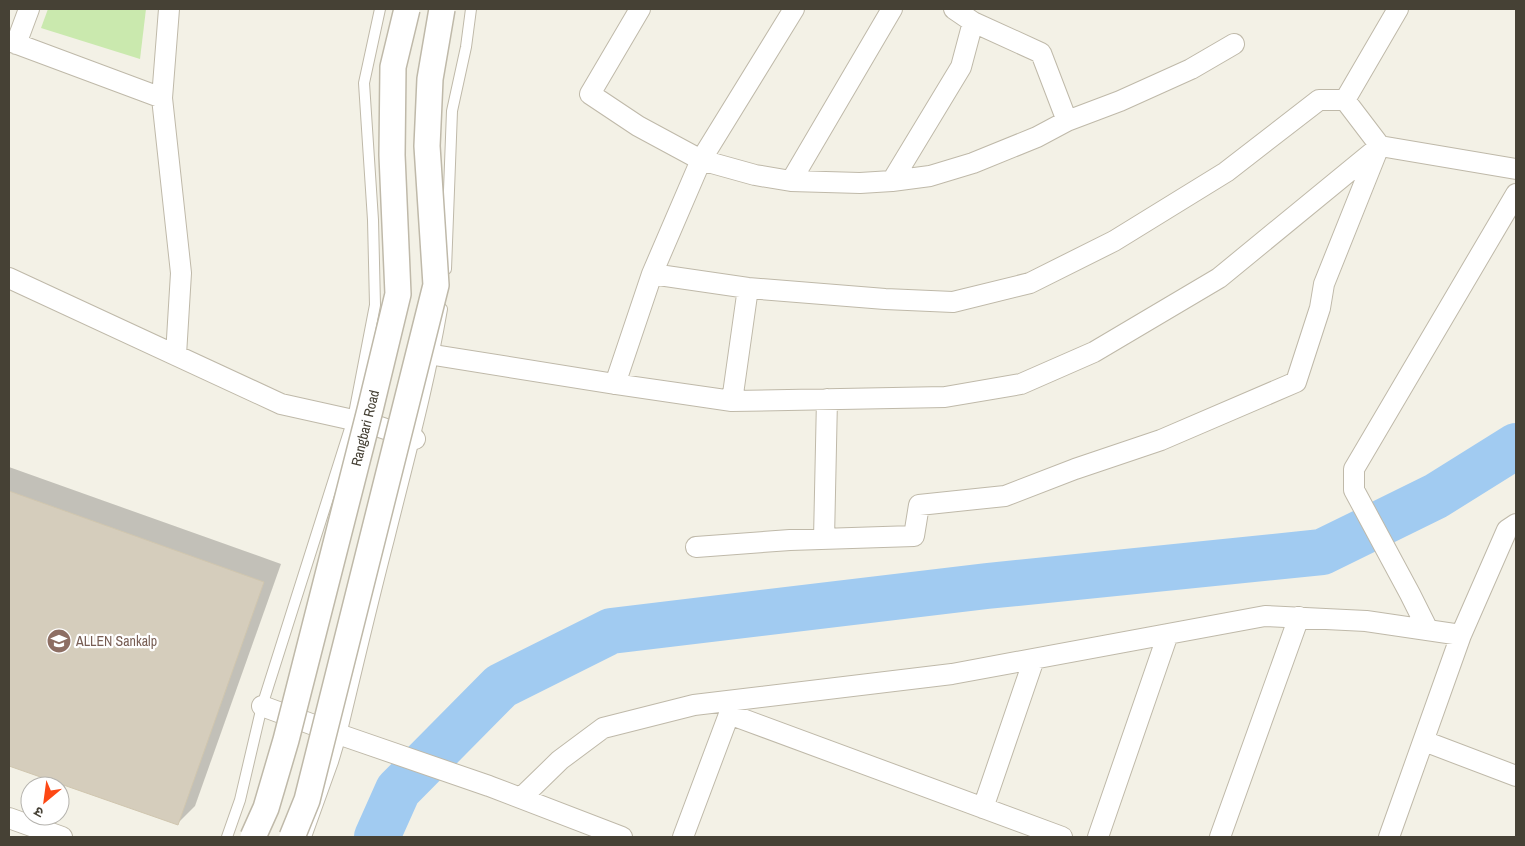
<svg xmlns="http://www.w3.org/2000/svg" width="1525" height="846" font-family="'Archivo Narrow','Noto Sans Devanagari',sans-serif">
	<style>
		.green { fill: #cae9ae }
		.shadow { fill: #0003 }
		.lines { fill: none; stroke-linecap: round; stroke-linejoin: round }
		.river { stroke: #a1cbf1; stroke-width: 46 }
		.building { fill: #d5cdbc; stroke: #d0c6af }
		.service-casing { stroke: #bfb9a9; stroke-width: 12 }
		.minor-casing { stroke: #bfb9a9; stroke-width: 22 }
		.service { stroke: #fff; stroke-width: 10 }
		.minor { stroke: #fff; stroke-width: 20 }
		.tertiary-bridge-casing { stroke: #bfb9a9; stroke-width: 28; stroke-linecap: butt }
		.tertiary-bridge { stroke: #fff; stroke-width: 25 }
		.labels { text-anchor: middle; stroke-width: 4.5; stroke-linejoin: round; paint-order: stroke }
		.street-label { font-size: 14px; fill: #464135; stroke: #fff }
		.education-label { font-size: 14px; fill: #785e54; stroke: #fff; text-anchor: start }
	</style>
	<rect width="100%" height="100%" fill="#f3f1e6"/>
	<path class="green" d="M48,9H146L140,59L41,28Z"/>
	<path class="shadow" d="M9,467L281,564L195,806L177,824L9,765Z"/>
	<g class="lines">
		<path class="river" d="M377,837L398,790L501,686L611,631L987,586L1322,552L1436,496L1516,446"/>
	</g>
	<path class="building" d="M9,491L264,582L178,825L9,766Z"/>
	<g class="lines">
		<defs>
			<path id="service" d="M446,269L452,111L466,47L471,9
				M227,837L240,800L262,706L353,419L375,305L373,220L364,83L380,9
				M306,837L333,762L341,735C357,669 372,604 389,539C408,462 429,386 442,309"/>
			<path id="minor" d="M169,9L162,98L181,273L176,355
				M640,9L590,94L638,126L701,160L755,175L791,181L860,183L892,181L930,176L973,163L1037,137L1067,121L1120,101L1191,69L1234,44
				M954,9L973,22L1041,53L1067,121
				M1398,9L1345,100L1380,146L1516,169
				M9,41L162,98
				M16,44L29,9
				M791,181L892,9
				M892,181L961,67L973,22
				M652,274L748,288L885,299L953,302L1030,283L1114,241L1226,172L1319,100H1345
				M9,278L281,404L371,424L415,439
				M434,355L615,384L732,401L945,397L1021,384L1094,352L1219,278L1380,146
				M615,384L652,274L701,160L794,9
				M732,401L748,288
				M824,539L827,399
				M696,547L790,540L914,536L919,505L1005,496L1075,469L1161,440L1296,382L1320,308L1324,284L1378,149
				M1428,630L1410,594L1354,490V469L1516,194
				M262,706L341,735L489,786L622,837
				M729,714L1062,837
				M1424,741L1516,776
				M521,798L560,760L603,728L694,705L952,674L1265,616L1366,621L1461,635
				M983,808L1034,659
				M9,818L62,837
				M683,837L734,701
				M1098,837L1168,634
				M1220,837L1299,617
				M1389,837L1461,635L1507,530L1516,524"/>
		</defs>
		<use href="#service" class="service-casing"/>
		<use href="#minor" class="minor-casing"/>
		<use href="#service" class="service"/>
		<use href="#minor" class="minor"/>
		<defs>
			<path id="tertiary-bridge" d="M253,837L266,808L286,740L370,410L398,294L392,155L393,67L407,9
				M292,837L307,800L436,285L427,146L430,79L442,9"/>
		</defs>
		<use href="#tertiary-bridge" class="tertiary-bridge-casing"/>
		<use href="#tertiary-bridge" class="tertiary-bridge"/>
	</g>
	<defs>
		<symbol id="university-disc" viewBox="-11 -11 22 22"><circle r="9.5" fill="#8d6e63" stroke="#fff"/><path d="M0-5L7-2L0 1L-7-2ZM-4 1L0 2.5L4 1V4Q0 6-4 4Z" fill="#fff"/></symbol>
	</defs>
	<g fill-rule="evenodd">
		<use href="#university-disc" x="45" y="627" width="28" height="28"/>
	</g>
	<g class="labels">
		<g class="street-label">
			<text transform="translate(365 428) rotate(-76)" y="5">Rangbari Road</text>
		</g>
		<g class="education-label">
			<text x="76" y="646">ALLEN Sankalp</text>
		</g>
	</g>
	<rect width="1525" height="846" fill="none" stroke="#464135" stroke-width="20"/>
	<g transform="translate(45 801) rotate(209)"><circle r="24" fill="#ffffff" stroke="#b5b3ae"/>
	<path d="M0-4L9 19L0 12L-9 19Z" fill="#fd4814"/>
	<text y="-8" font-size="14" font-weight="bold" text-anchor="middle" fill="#464135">उ</text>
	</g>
</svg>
